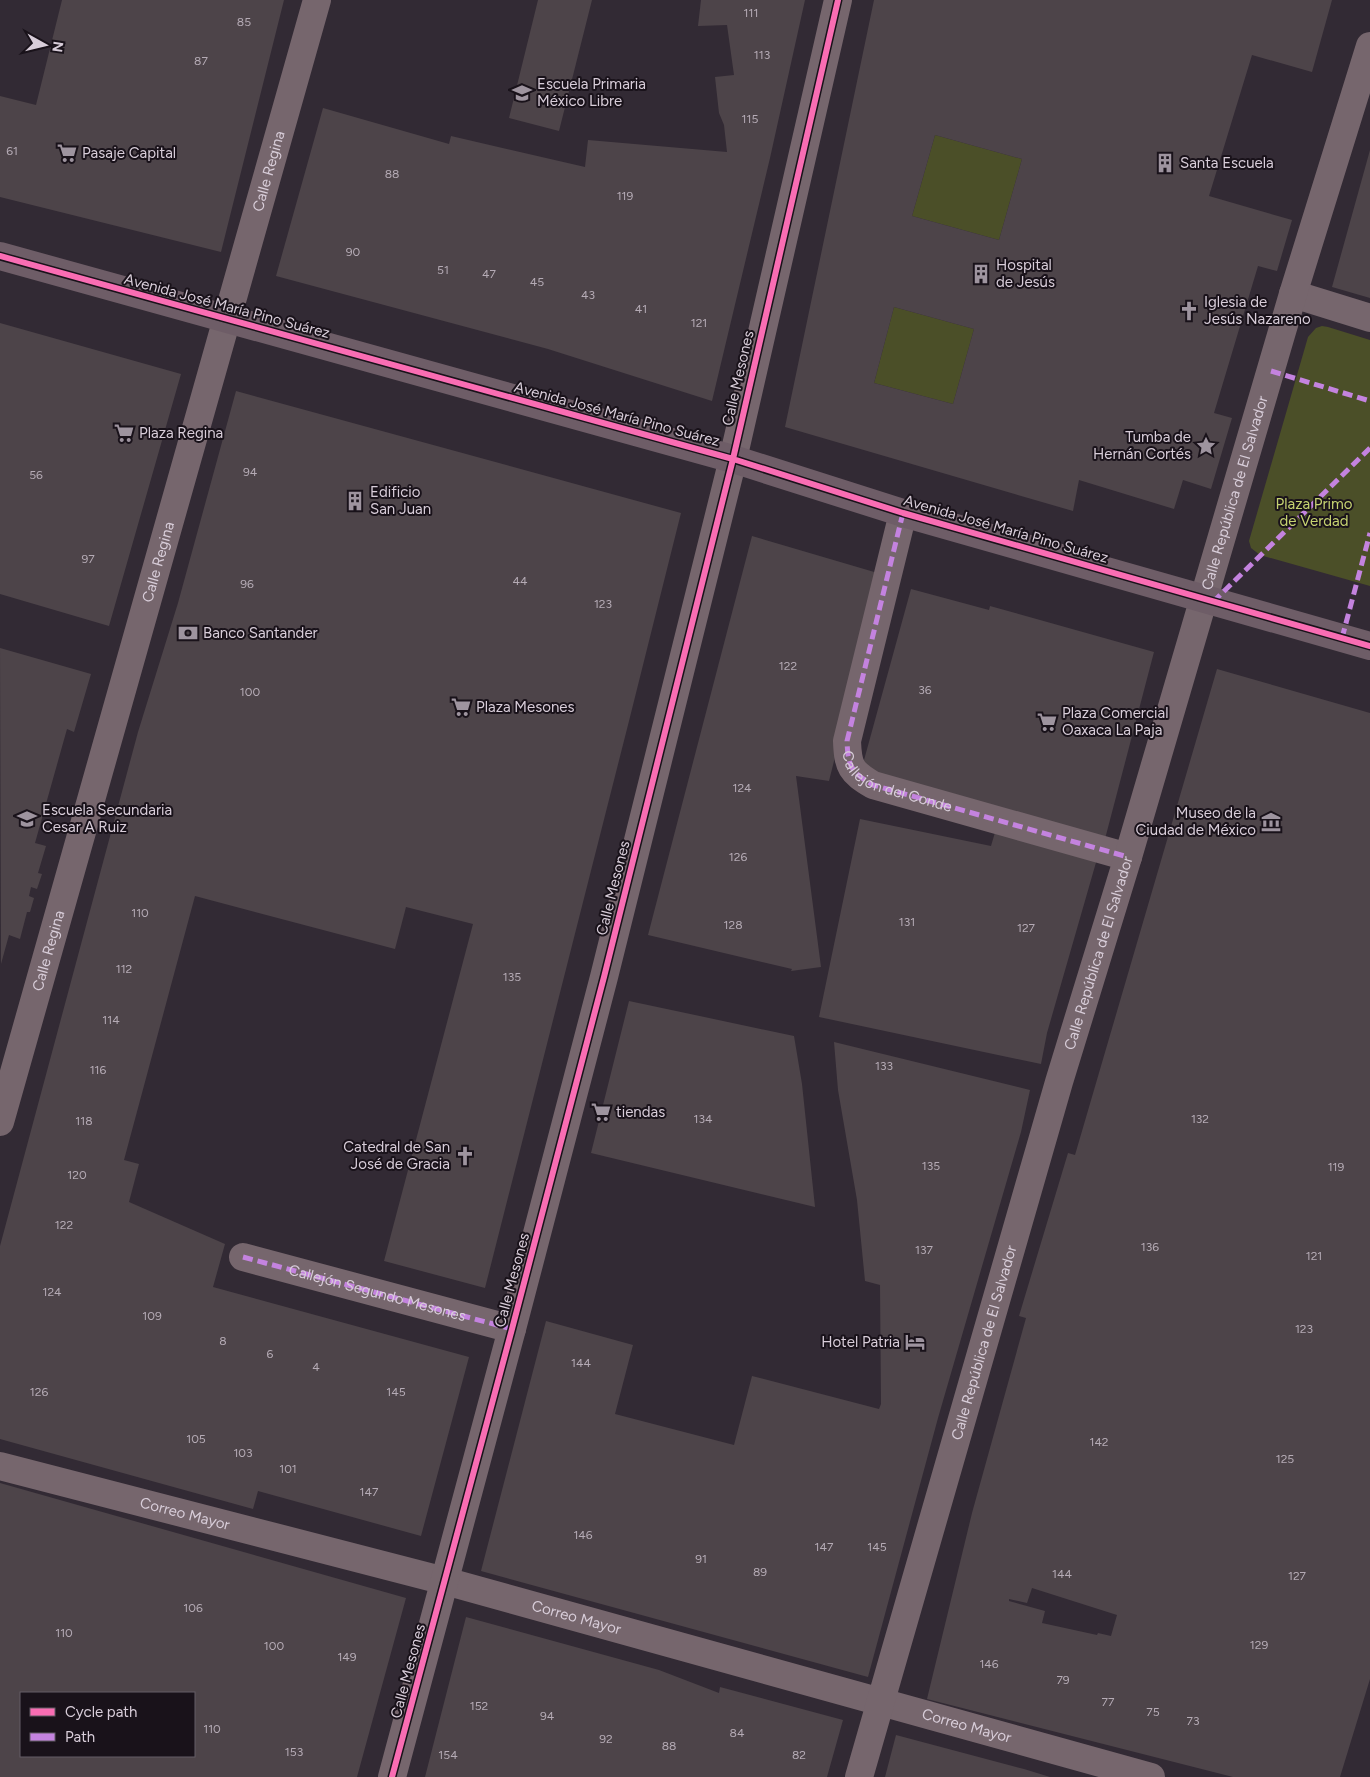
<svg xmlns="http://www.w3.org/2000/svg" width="1370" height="1777" font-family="Figtree,sans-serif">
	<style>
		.green { fill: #4b4f28 }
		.building { fill: #4d4449; fill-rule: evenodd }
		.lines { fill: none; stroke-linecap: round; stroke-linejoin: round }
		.minor { stroke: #76666d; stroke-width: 28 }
		.major { stroke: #6e5d67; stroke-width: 28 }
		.quiet { stroke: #c483df; stroke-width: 5; stroke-dasharray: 10 5; stroke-linecap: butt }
		.cycleway-casing { stroke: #19121a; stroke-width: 9 }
		.cycleway { stroke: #f96db3; stroke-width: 6 }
		.labels { text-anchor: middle; stroke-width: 4; stroke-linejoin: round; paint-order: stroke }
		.number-label { font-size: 12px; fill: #b5abb5 }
		.poi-label { font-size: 15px; fill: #d8cdd9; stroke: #19121a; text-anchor: start }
		.street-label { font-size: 15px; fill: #d8cdd9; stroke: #19121a }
		.park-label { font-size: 15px; fill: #c6d371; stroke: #19121a }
	</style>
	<rect width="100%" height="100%" fill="#322a34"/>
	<path class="green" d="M935,135L1022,159L999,240L912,216Z
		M894,307L974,329L953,404L874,383Z
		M1322,326L1328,327L1370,340V586L1260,555L1251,548L1249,541L1308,337L1316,328Z"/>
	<path class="building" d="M62,0H284L221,252L0,197V96L36,105Z
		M538,0H592L559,131L509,118Z
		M701,0H805L770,158L712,401L548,349L276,276L323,108L449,144L451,136L585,167L588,140L727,152L724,125L719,113L715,77L734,75L727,25L698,26Z
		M874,0H1332L1312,72L1252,55L1209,196L1292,220L1277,271L1258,266L1214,413L1232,418L1211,489L1183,480L1174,509L1079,480L1073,511L785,427ZM935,135L1022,159L999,240L912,216ZM894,307L974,329L953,404L874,383Z
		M1370,150V298L1332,287Z
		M0,323L181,374L109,626L0,594Z
		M236,391L681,513L629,721L485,1288L384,1261L473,924L406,907L395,949L195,896L124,1160L139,1164L129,1202L225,1244L213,1287L469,1357L421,1536L258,1491L253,1509L0,1439V1246L138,732L178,603Z
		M752,536L881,574L829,781L796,776L821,967L791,971L792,969L648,935Z
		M911,589L989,610L990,606L1154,652L1105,839L861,771Z
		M0,648L91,674L74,732L67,729L35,843L46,846L38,873L42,874L37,889L31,887L29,896L34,898L30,912H27L20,939L9,935L1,964Z
		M1217,669L1370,713V1679L1340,1777H1233L927,1699L972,1513L1026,1318L1019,1316L1068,1153L1075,1155ZM1032,1588L1117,1615L1111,1636L1098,1633L1097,1635L1042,1623L1045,1611L1009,1601V1599L1027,1603Z
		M860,819L991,846L996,829L1097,859L1047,1033L1041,1064L819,1017Z
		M629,1001L794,1036L802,1084L815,1207L591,1153Z
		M834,1042L1030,1090L1021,1132L938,1418L868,1677L481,1571L546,1321L633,1345L615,1414L734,1445L752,1376L879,1409L881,1404L880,1285L865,1281L857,1200L838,1090Z
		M0,1483L406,1598L357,1777H0ZM21,1693H194V1756H21Z
		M466,1617L659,1670L719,1693L720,1687L843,1720L827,1777H425Z
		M896,1735L1024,1769L1050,1777H885Z"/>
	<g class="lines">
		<g class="minor">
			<path d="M1293,294L1370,318"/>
			<path id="s1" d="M903,513L847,741C848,767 851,772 873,785L1128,857"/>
			<path id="s2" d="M0,1122L317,0"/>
			<path id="s3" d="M243,1257L512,1329"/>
			<path id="s4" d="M0,1466L445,1581L1151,1777"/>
			<path d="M392,1777L512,1329L604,977L733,459L838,0"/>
			<path id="s5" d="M859,1777L1059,1082L1128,857L1293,294L1370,46"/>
		</g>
		<path class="major" d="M0,256L733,459L903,513L1370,646"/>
		<path class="quiet" d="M1271,371L1370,401
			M903,513L847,741C848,767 851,772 873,785L1128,857
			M1213,602L1370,448
			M1342,638L1370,533
			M243,1257L512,1329"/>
		<defs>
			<path id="cycleway" d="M0,256L733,459L903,513L1370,646
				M392,1777L512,1329L604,977L733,459L838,0"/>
		</defs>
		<use href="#cycleway" class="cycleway-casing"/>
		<use href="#cycleway" class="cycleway"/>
	</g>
	<defs>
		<symbol id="school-bare" viewBox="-9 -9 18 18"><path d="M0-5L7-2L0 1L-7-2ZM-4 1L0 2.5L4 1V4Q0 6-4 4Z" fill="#9e949f" stroke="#19121a" stroke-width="2.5" paint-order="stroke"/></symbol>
		<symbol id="supermarket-bare" viewBox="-9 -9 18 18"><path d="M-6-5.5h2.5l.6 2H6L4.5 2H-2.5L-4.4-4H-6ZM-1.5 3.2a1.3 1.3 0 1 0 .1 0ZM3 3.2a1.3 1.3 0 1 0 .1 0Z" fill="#9e949f" stroke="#19121a" stroke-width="2.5" paint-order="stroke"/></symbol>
		<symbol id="building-bare" viewBox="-9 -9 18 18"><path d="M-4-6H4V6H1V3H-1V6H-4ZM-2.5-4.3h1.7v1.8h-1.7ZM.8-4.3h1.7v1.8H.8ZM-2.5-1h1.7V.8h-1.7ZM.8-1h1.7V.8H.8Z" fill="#9e949f" stroke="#19121a" stroke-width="2.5" paint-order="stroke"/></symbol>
		<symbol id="church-bare" viewBox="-9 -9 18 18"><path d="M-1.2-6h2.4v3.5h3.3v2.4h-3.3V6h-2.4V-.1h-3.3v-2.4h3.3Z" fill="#9e949f" stroke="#19121a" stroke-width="2.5" paint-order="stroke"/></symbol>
		<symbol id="sight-bare" viewBox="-9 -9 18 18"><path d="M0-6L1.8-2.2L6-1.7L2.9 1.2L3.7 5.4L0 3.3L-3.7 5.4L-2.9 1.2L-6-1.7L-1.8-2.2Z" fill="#9e949f" stroke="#19121a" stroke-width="2.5" paint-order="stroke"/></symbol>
		<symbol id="bank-bare" viewBox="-9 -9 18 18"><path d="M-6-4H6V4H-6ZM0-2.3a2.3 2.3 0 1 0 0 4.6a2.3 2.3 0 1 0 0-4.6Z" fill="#9e949f" stroke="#19121a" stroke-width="2.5" paint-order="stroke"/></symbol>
		<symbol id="museum-bare" viewBox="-9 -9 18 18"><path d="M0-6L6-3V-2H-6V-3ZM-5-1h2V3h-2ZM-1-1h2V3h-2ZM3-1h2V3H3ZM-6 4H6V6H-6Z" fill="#9e949f" stroke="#19121a" stroke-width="2.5" paint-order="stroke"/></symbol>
		<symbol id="hotel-bare" viewBox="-9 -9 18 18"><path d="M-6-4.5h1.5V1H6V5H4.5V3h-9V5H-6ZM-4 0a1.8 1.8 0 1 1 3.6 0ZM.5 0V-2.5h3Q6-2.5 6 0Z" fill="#9e949f" stroke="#19121a" stroke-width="2.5" paint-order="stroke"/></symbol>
	</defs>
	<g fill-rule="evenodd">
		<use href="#school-bare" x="508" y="79" width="28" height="28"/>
		<use href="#supermarket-bare" x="53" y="139" width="28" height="28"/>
		<use href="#building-bare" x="1151" y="149" width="28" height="28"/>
		<use href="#building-bare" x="967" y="260" width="28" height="28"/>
		<use href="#church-bare" x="1175" y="297" width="28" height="28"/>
		<use href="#supermarket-bare" x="110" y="419" width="28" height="28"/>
		<use href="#sight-bare" x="1192" y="432" width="28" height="28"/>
		<use href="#building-bare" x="341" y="487" width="28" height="28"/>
		<use href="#bank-bare" x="174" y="619" width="28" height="28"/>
		<use href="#supermarket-bare" x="447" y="693" width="28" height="28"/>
		<use href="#supermarket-bare" x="1033" y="708" width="28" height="28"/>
		<use href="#school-bare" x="13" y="805" width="28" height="28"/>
		<use href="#museum-bare" x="1257" y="808" width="28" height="28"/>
		<use href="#supermarket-bare" x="587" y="1098" width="28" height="28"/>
		<use href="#church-bare" x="451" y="1142" width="28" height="28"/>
		<use href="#hotel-bare" x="901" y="1328" width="28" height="28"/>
	</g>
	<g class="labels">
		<g class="number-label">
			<text x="751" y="17">111</text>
			<text x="244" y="26">85</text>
			<text x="762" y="59">113</text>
			<text x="201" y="65">87</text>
			<text x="750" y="123">115</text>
			<text x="12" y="155">61</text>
			<text x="392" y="178">88</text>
			<text x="625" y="200">119</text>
			<text x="353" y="256">90</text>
			<text x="443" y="274">51</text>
			<text x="489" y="278">47</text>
			<text x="537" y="286">45</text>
			<text x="588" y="299">43</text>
			<text x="641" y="313">41</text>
			<text x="699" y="327">121</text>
			<text x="250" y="476">94</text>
			<text x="36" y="479">56</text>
			<text x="88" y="563">97</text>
			<text x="520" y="585">44</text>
			<text x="247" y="588">96</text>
			<text x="603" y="608">123</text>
			<text x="788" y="670">122</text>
			<text x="925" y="694">36</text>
			<text x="250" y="696">100</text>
			<text x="742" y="792">124</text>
			<text x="738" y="861">126</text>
			<text x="140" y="917">110</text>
			<text x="907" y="926">131</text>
			<text x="733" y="929">128</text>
			<text x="1026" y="932">127</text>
			<text x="124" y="973">112</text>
			<text x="512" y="981">135</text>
			<text x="111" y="1024">114</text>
			<text x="884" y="1070">133</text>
			<text x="98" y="1074">116</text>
			<text x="703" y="1123">134</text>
			<text x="1200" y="1123">132</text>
			<text x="84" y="1125">118</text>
			<text x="931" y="1170">135</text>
			<text x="1336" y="1171">119</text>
			<text x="77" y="1179">120</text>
			<text x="64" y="1229">122</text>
			<text x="1150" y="1251">136</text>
			<text x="924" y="1254">137</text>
			<text x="1314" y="1260">121</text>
			<text x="52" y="1296">124</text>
			<text x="152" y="1320">109</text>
			<text x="1304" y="1333">123</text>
			<text x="223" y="1345">8</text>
			<text x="270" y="1358">6</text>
			<text x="581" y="1367">144</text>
			<text x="316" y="1371">4</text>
			<text x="39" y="1396">126</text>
			<text x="396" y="1396">145</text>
			<text x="196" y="1443">105</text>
			<text x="1099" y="1446">142</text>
			<text x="243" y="1457">103</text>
			<text x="1285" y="1463">125</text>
			<text x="288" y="1473">101</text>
			<text x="369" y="1496">147</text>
			<text x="583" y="1539">146</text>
			<text x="824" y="1551">147</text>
			<text x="877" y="1551">145</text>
			<text x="701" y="1563">91</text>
			<text x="760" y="1576">89</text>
			<text x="1062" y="1578">144</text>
			<text x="1297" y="1580">127</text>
			<text x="193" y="1612">106</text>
			<text x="64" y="1637">110</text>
			<text x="1259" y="1649">129</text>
			<text x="274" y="1650">100</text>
			<text x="347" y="1661">149</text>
			<text x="989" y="1668">146</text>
			<text x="1063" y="1684">79</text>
			<text x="1108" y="1706">77</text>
			<text x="479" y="1710">152</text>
			<text x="1153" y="1716">75</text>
			<text x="547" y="1720">94</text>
			<text x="1193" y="1725">73</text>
			<text x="212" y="1733">110</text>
			<text x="737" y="1737">84</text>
			<text x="606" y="1743">92</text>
			<text x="669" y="1750">88</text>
			<text x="294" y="1756">153</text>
			<text x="448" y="1759">154</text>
			<text x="799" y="1759">82</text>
		</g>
		<g class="poi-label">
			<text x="537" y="89">Escuela Primaria<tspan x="537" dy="17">México Libre</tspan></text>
			<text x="82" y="158">Pasaje Capital</text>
			<text x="1180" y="168">Santa Escuela</text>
			<text x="996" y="270">Hospital<tspan x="996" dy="17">de Jesús</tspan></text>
			<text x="1204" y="307">Iglesia de<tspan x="1204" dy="17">Jesús Nazareno</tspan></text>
			<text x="139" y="438">Plaza Regina</text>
			<text x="1191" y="442" text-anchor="end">Tumba de<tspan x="1191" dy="17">Hernán Cortés</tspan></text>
			<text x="370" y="497">Edificio<tspan x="370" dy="17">San Juan</tspan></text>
			<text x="203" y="638">Banco Santander</text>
			<text x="476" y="712">Plaza Mesones</text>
			<text x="1062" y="718">Plaza Comercial<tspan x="1062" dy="17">Oaxaca La Paja</tspan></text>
			<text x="42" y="815">Escuela Secundaria<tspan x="42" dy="17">Cesar A Ruiz</tspan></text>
			<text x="1256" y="818" text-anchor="end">Museo de la<tspan x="1256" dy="17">Ciudad de México</tspan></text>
			<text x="616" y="1117">tiendas</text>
			<text x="450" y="1152" text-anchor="end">Catedral de San<tspan x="450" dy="17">José de Gracia</tspan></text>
			<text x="900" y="1347" text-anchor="end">Hotel Patria</text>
		</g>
		<g class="street-label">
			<text dy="5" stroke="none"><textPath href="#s2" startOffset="988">Calle Regina</textPath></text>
			<text transform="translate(227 306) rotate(15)" y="5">Avenida José María Pino Suárez</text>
			<text transform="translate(738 378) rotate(-77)" y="5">Calle Mesones</text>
			<text transform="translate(617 414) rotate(15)" y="5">Avenida José María Pino Suárez</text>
			<text dy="5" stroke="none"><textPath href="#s5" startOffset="1338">Calle República de El Salvador</textPath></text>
			<text transform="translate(1006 529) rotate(16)" y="5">Avenida José María Pino Suárez</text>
			<text dy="5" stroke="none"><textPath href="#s2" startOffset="582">Calle Regina</textPath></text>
			<text dy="5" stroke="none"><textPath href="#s1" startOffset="308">Callejón del Conde</textPath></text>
			<text transform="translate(613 888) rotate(-76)" y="5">Calle Mesones</text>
			<text dy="5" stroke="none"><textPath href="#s2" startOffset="178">Calle Regina</textPath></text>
			<text dy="5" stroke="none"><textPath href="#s5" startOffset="858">Calle República de El Salvador</textPath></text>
			<text transform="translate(512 1280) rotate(-75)" y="5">Calle Mesones</text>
			<text dy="5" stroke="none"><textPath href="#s3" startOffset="139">Callejón Segundo Mesones</textPath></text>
			<text dy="5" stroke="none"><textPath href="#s5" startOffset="452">Calle República de El Salvador</textPath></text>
			<text dy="5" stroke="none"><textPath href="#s4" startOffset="191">Correo Mayor</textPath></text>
			<text dy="5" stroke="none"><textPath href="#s4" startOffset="596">Correo Mayor</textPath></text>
			<text transform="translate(408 1671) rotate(-75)" y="5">Calle Mesones</text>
			<text dy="5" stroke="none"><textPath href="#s4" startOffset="1001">Correo Mayor</textPath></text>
		</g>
		<g class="park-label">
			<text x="1314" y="509">Plaza Primo<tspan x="1314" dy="17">de Verdad</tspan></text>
		</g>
	</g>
	<rect x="20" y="1692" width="175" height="65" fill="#19121a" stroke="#655d66"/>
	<rect x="30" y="1708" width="25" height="8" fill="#f96db3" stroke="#655d66"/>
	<text x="65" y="1717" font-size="15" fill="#d8cdd9">Cycle path</text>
	<rect x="30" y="1733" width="25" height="8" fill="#c483df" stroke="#655d66"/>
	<text x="65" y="1742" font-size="15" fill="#d8cdd9">Path</text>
	<g transform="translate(45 45) rotate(98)" stroke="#19121a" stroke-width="4" paint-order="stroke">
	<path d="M0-4L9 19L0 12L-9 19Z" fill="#d8cdd9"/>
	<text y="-8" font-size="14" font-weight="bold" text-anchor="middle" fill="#d8cdd9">N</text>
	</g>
</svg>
